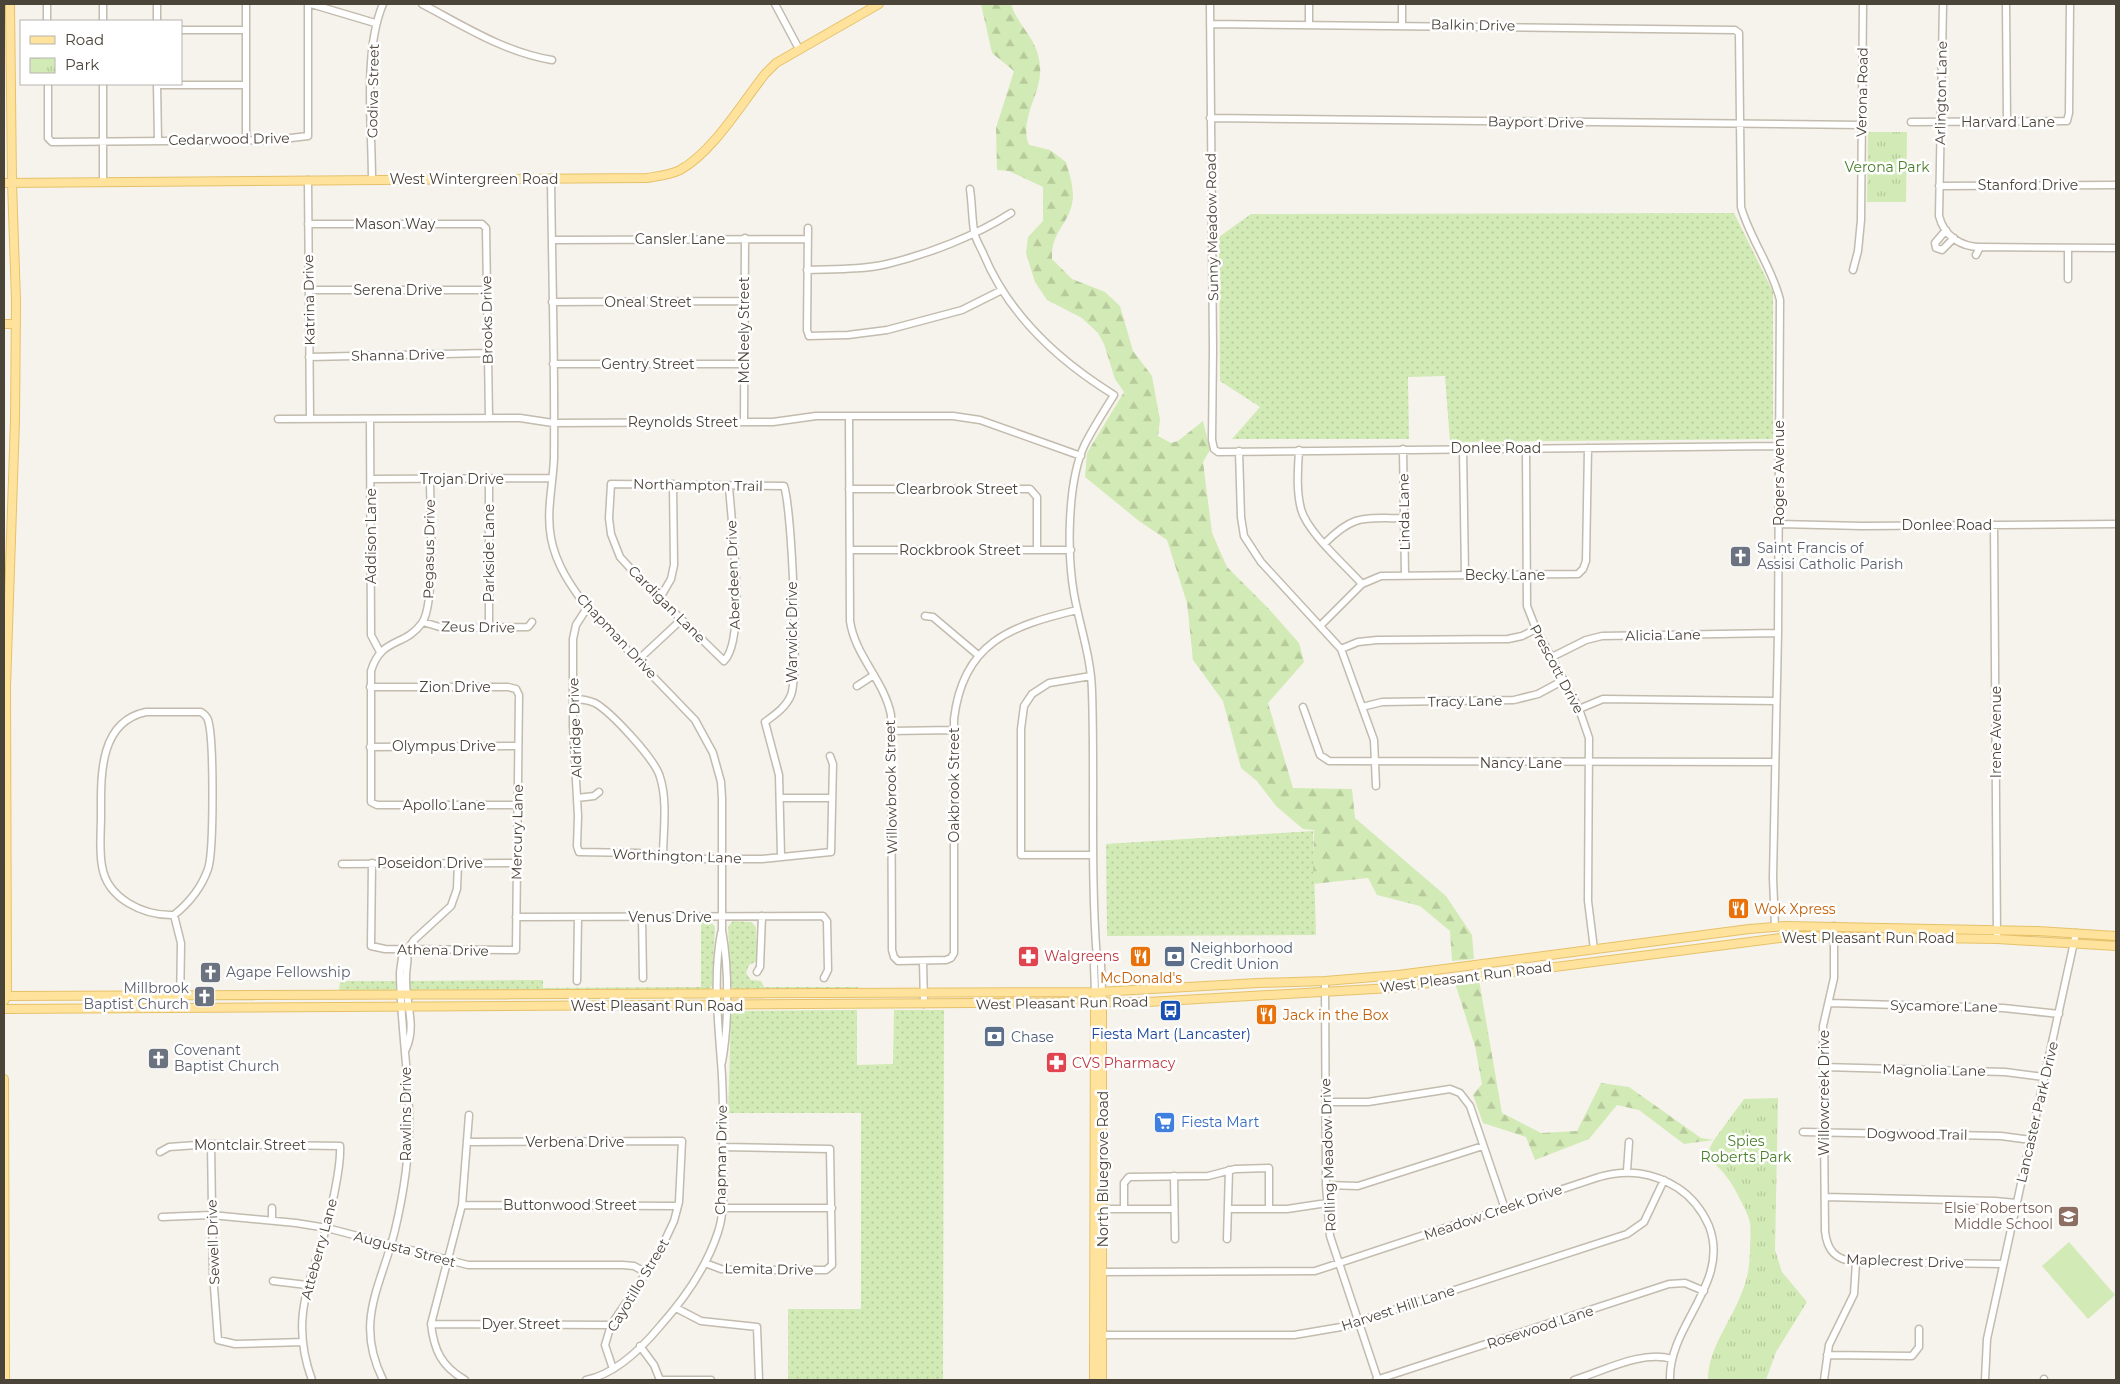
<svg xmlns="http://www.w3.org/2000/svg" width="2120" height="1384" font-family="Montserrat,sans-serif">
	<style>
		.grass { fill: url(#grass-dots) }
		.forest { fill: url(#forest-firs) }
		.park { fill: url(#park-tufts) }
		.pitch { fill: #d2eab5 }
		.lines { fill: none; stroke-linecap: round; stroke-linejoin: round }
		.minor-casing { stroke: #c2bbae; stroke-width: 9 }
		.major-casing { stroke: #e6c16a; stroke-width: 10 }
		.minor { stroke: #fff; stroke-width: 6 }
		.major { stroke: #ffe39c; stroke-width: 8 }
		.labels { text-anchor: middle; stroke-width: 5; stroke-linejoin: round; paint-order: stroke }
		.street-label { font-size: 14px; fill: #4b4439; stroke: #fff }
		.park-label { font-size: 14px; fill: #4a7f2a; stroke: #fff }
		.worship-label { font-size: 14px; fill: #5b616d; stroke: #fff; text-anchor: start }
		.food-label { font-size: 14px; fill: #c56008; stroke: #fff; text-anchor: start }
		.service-label { font-size: 14px; fill: #4e5e75; stroke: #fff; text-anchor: start }
		.health-label { font-size: 14px; fill: #be3a42; stroke: #fff; text-anchor: start }
		.transit-label { font-size: 14px; fill: #164399; stroke: #fff }
		.shop-label { font-size: 14px; fill: #366cbe; stroke: #fff; text-anchor: start }
		.education-label { font-size: 14px; fill: #785e54; stroke: #fff; text-anchor: end }
	</style>
	<defs>
		<pattern id="grass-dots" width="8" height="8" patternUnits="userSpaceOnUse" patternTransform="scale(1.25)"><rect width="8" height="8" fill="#d2eab5"/><path d="M2 2h.1M6 6h.1" fill="none" stroke="#b6ca9c" stroke-width="1.8" stroke-linecap="round"/></pattern>
		<pattern id="forest-firs" width="22" height="20" patternUnits="userSpaceOnUse" patternTransform="scale(1.25)"><rect width="22" height="20" fill="#d2eab5"/><path d="M5 1l3.5 6h-7zM16 11l3.5 6h-7z" fill="#b6ca9c"/></pattern>
		<pattern id="park-tufts" width="24" height="20" patternUnits="userSpaceOnUse" patternTransform="scale(1.25)"><rect width="24" height="20" fill="#d2eab5"/><path d="M3 7l-1-3M5 7V3M7 7l1-3M15 17l-1-3M17 17v-4M19 17l1-3" fill="none" stroke="#b6ca9c"/></pattern>
	</defs>
	<rect width="100%" height="100%" fill="#f6f3ec"/>
	<path class="grass" d="M1734,213L1773,292V439L1450,442L1445,376L1408,377L1409,439H1232L1260,407L1220,381L1219,237L1251,214Z
		M1313,831L1316,935L1107,936L1106,844Z
		M710,921L715,927L712,986L708,990L410,991V981H414L543,980V988L701,987V922Z
		M733,921L751,922L756,927L757,961L749,965L746,973L751,980L761,981L764,987H858V990H735L731,986L728,927Z
		M340,981H396V991L339,990Z
		M857,1010V1065L893,1064L894,1010H944L943,1380H788V1309H861V1113H728L731,1015L735,1011Z"/>
	<path class="forest" d="M981,4H1011C1019,29 1037,36 1040,66C1043,92 1018,119 1029,145L1050,150L1066,162C1070,176 1076,193 1071,208C1065,227 1051,234 1052,259L1072,279L1105,292L1120,306L1133,351L1152,376L1160,420L1158,436L1171,443L1178,441L1203,421L1210,450L1203,462L1212,533L1227,567L1268,608L1299,643L1304,662L1268,703L1293,788L1352,789L1355,818L1446,896L1472,935L1474,959L1452,961L1450,931L1420,906L1377,895L1368,878L1313,884L1314,830L1303,829L1276,806L1257,781L1241,768L1223,701L1193,660L1187,603L1167,540L1139,521L1085,477L1087,453L1124,392L1115,379L1104,344L1098,333L1082,318L1047,300L1035,282L1026,253L1028,237L1043,221V187L1009,171L997,170L996,128L1014,71L992,53Z
		M1479,980L1502,1113L1541,1133L1577,1131L1601,1083L1629,1087L1701,1138L1714,1140L1684,1144L1639,1110L1617,1105L1589,1139L1535,1160L1526,1137L1483,1123L1473,1095L1482,1084L1475,1046L1455,983Z"/>
	<path class="park" d="M1868,132H1907L1906,202H1867Z
		M1778,1098L1775,1250L1782,1272L1807,1302L1776,1352L1766,1380H1708C1708,1348 1731,1322 1742,1292C1748,1278 1750,1263 1750,1248C1751,1224 1752,1222 1741,1201C1732,1183 1723,1168 1705,1157L1714,1140L1744,1099Z"/>
	<path class="pitch" d="M2069,1242L2115,1295L2088,1319L2042,1266Z"/>
	<g class="lines">
		<defs>
			<path id="minor" d="M47,4V21
				M103,4V21
				M246,4V140
				M311,4L375,23
				M422,4C464,26 504,52 552,60
				M775,4L799,49
				M1210,4L1213,349L1212,440L1214,449L1218,452L1778,446
				M1943,4L1939,216C1944,236 1961,247 1980,247
				M2006,4L2007,122
				M157,21V4
				M1210,24L1735,30L1739,33L1741,207C1750,239 1772,267 1780,300L1778,633L1773,878L1775,927
				M1309,24V4
				M1402,25V4
				M181,30H246
				M48,84V138L52,142L274,140L308,136V4
				M157,84L158,141
				M157,85H246
				M1210,118L1862,125
				M1911,122L2067,121L2069,113L2070,4
				M551,178C552,272 555,365 554,458C553,485 546,511 551,538C556,565 571,586 587,608L695,720L713,753L721,782L722,798V930C729,969 729,1023 722,1062
				M308,180L310,419
				M372,180C372,127 363,51 383,4
				M103,182V84
				M1939,186L2116,185
				M970,189C972,203 972,218 974,231C975,239 980,246 983,253C1008,314 1059,361 1114,395C1104,411 1093,428 1085,444C1067,481 1067,554 1074,594C1080,627 1091,657 1092,691C1095,781 1090,870 1097,960L1101,964L1102,992
				M308,224H482L486,228L489,418
				M808,228L807,330L809,336L848,335L887,330L962,310L1002,290
				M1946,230L1935,243L1936,248L1942,250L1954,238
				M552,240L807,239
				M2068,248V279
				M1976,255L1980,247L2116,248
				M807,270C834,269 861,270 887,264C929,254 975,236 1011,213
				M1853,270L1858,251L1861,220L1863,4
				M309,290H487
				M552,302L744,301
				M309,357L488,353
				M553,364H744
				M849,416L850,621C855,656 884,680 891,715L892,950L894,957L898,961L946,960L951,958L954,953V719C963,642 1011,626 1077,610
				M278,419L520,418L553,423L773,422L816,416H953L980,420L1081,456
				M370,419L371,635L380,652
				M744,422L745,238
				M1526,448L1527,606L1536,629L1579,709L1589,738L1588,901L1594,949
				M1403,449L1405,575
				M1463,449L1465,575
				M1299,450C1298,469 1296,490 1301,509C1307,532 1345,565 1362,584
				M1239,451L1241,517L1244,536L1261,562L1341,649L1374,740L1376,786
				M371,479L552,478
				M430,479C430,508 436,603 422,623C405,647 381,637 371,671V802L377,805H517
				M489,479V627
				M729,486C731,520 747,639 724,661L641,580L620,557L611,534L609,518L611,484L784,486C792,508 799,674 791,695C786,707 776,714 765,722L779,775L781,856
				M849,489H1030L1037,497V550
				M1779,524L1862,526L2116,524
				M1994,525L1997,939
				M1325,543C1355,513 1364,519 1404,518
				M850,550H1071
				M660,598L671,579L674,565L673,484
				M587,608L576,625L573,639V726L578,816L577,846L579,852L638,853L684,859H762L831,852L833,764L830,756
				M925,616L933,617L978,655
				M423,622L443,628L528,627L532,622
				M1321,625L1362,584L1381,576L1578,574L1583,569L1586,561L1588,448
				M1341,649L1358,642L1377,640L1508,639L1522,636L1536,629
				M1552,657L1586,640L1602,636L1778,633
				M638,660L681,620
				M1091,676L1049,683L1032,694L1024,706L1021,729V855H1093
				M857,686L874,675
				M370,687H508L516,689L519,695L516,950L385,949L371,946L372,863
				M573,699C580,699 588,700 595,703C611,712 655,759 660,777C668,802 663,832 663,857
				M1303,707L1320,755L1329,761L1775,762
				M1362,707L1382,702L1514,700L1538,694L1564,680
				M1579,709L1603,699L1776,701
				M146,712H201C204,714 207,716 208,720C214,738 214,851 208,869C202,886 189,903 174,915C144,916 107,899 102,866C99,850 101,832 101,816C101,778 98,722 146,712Z
				M891,731L954,730
				M370,747L518,746
				M577,798L594,796L599,792
				M780,798H832
				M342,864L517,863
				M174,915L181,943L180,1008
				M516,917L823,916L827,921L828,970L824,978
				M642,917L643,978
				M1834,926V978L1823,1026L1825,1231C1827,1251 1836,1260 1856,1262L2003,1264
				M923,961L924,1004
				M757,972L760,967L762,916
				M577,981L578,917
				M1325,981L1326,1185L1330,1236L1378,1380
				M1095,992L1094,965L1097,960
				M1829,1003L2003,1008L2059,1014
				M406,1049C417,1025 405,1002 406,977C406,967 409,959 407,949
				M1823,1067L2005,1072L2044,1077
				M1326,1102H1368L1450,1089L1460,1093L1470,1106L1505,1209
				M1803,1132L2001,1136L2031,1140
				M469,1142L682,1141L679,1202L674,1221L657,1257L611,1325L605,1345L613,1369
				M211,1144L213,1274L218,1340L235,1344L303,1342
				M160,1152L169,1147L211,1144L340,1146C341,1162 337,1179 334,1195C331,1206 330,1218 326,1229C309,1285 290,1320 312,1380
				M1627,1171L1629,1142
				M1174,1176L1175,1239
				M1326,1185L1358,1186L1483,1146
				M1825,1197L1995,1201L2016,1203
				M462,1205L678,1206
				M722,1208H832
				M1103,1209H1174
				M1124,1209V1183L1129,1177L1208,1176L1235,1169L1269,1168V1209
				M1229,1209H1287L1327,1203
				M162,1217L211,1215L296,1223L327,1228L468,1265H623L634,1266L647,1273
				M272,1219V1208
				M1227,1239L1229,1170
				M705,1263L721,1269L735,1270H826L832,1265L830,1149L723,1147
				M1097,1272L1315,1271L1599,1177C1628,1169 1652,1172 1678,1188C1693,1198 1702,1210 1709,1226C1731,1283 1668,1325 1670,1380
				M273,1281L307,1285
				M676,1308L701,1321L757,1327L759,1380
				M431,1324L611,1325
				M1098,1335H1294L1341,1327L1627,1234L1644,1222L1664,1180
				M640,1346L654,1365L660,1380
				M1827,1355L1912,1356L1919,1347V1329
				M2044,1379V1380
				M383,1380C354,1321 381,1287 395,1230C404,1192 410,1152 409,1113C408,1066 400,1019 400,972L402,958L414,940L451,906L457,889L458,863
				M465,1380C441,1366 434,1350 431,1324L462,1205L469,1115
				M586,1380C616,1374 642,1348 661,1325C685,1298 707,1266 718,1232C725,1212 723,1185 723,1164C723,1130 724,1095 721,1062C718,1020 713,975 721,933
				M660,1380H711
				M1376,1380L1669,1284L1685,1283L1704,1291
				M1574,1380C1604,1371 1641,1350 1672,1359
				M1824,1380L1829,1345L1854,1294L1856,1262
				M1985,1380L1987,1339L2076,933"/>
			<path id="major" d="M4,183L647,178C658,176 670,175 680,170C713,152 742,103 765,74L776,63L879,4
				M4,324H16
				M1102,992V1380
				M4,996L1098,992L1258,983L1325,981L1398,975L1749,929L1785,926L2038,931L2116,936
				M4,1001L7,996L6,687L15,420L16,301L12,183L10,4
				M4,1009L1147,1002L1391,988L1796,936L1997,939L2116,946
				M4,1079L5,1380
				M1094,1380L1095,999"/>
		</defs>
		<use href="#minor" class="minor-casing"/>
		<use href="#major" class="major-casing"/>
		<use href="#minor" class="minor"/>
		<use href="#major" class="major"/>
	</g>
	<defs>
		<symbol id="church-square" viewBox="-11 -11 22 22"><rect x="-9" y="-9" width="18" height="18" rx="4" fill="#6b7280" stroke="#fff"/><path d="M-1.2-6h2.4v3.5h3.3v2.4h-3.3V6h-2.4V-.1h-3.3v-2.4h3.3Z" fill="#fff"/></symbol>
		<symbol id="restaurant-square" viewBox="-11 -11 22 22"><rect x="-9" y="-9" width="18" height="18" rx="4" fill="#e8710a" stroke="#fff"/><path d="M-5-6h1v4h1v-4h1v4h1v-4h1v5L-1.5 .5V6h-2V.5L-5-1ZM5-6V6H3V1.5H1.5Q1.5-4 5-6Z" fill="#fff"/></symbol>
		<symbol id="pharmacy-square" viewBox="-11 -11 22 22"><rect x="-9" y="-9" width="18" height="18" rx="4" fill="#e0444e" stroke="#fff"/><path d="M-2-6h4v4h4v4h-4v4h-4v-4h-4v-4h4Z" fill="#fff"/></symbol>
		<symbol id="bank-square" viewBox="-11 -11 22 22"><rect x="-9" y="-9" width="18" height="18" rx="4" fill="#5c6f8a" stroke="#fff"/><path d="M-6-4H6V4H-6ZM0-2.3a2.3 2.3 0 1 0 0 4.6a2.3 2.3 0 1 0 0-4.6Z" fill="#fff"/></symbol>
		<symbol id="bus-square" viewBox="-11 -11 22 22"><rect x="-9" y="-9" width="18" height="18" rx="4" fill="#1a4fb4" stroke="#fff"/><path d="M-5-6H5V4H4V6H2V4H-2V6H-4V4H-5ZM-3.5-4V0h7V-4ZM-3.5 1.2v1.5H-2V1.2ZM2 1.2v1.5H3.5V1.2Z" fill="#fff"/></symbol>
		<symbol id="supermarket-square" viewBox="-11 -11 22 22"><rect x="-9" y="-9" width="18" height="18" rx="4" fill="#3f7fe0" stroke="#fff"/><path d="M-6-5.5h2.5l.6 2H6L4.5 2H-2.5L-4.4-4H-6ZM-1.5 3.2a1.3 1.3 0 1 0 .1 0ZM3 3.2a1.3 1.3 0 1 0 .1 0Z" fill="#fff"/></symbol>
		<symbol id="school-square" viewBox="-11 -11 22 22"><rect x="-9" y="-9" width="18" height="18" rx="4" fill="#8d6e63" stroke="#fff"/><path d="M0-5L7-2L0 1L-7-2ZM-4 1L0 2.5L4 1V4Q0 6-4 4Z" fill="#fff"/></symbol>
	</defs>
	<g fill-rule="evenodd">
		<use href="#church-square" x="1728" y="544" width="25" height="25"/>
		<use href="#restaurant-square" x="1726" y="896" width="25" height="25"/>
		<use href="#pharmacy-square" x="1016" y="944" width="25" height="25"/>
		<use href="#restaurant-square" x="1128" y="944" width="25" height="25"/>
		<use href="#bank-square" x="1162" y="944" width="25" height="25"/>
		<use href="#church-square" x="198" y="960" width="25" height="25"/>
		<use href="#church-square" x="192" y="984" width="25" height="25"/>
		<use href="#bus-square" x="1158" y="998" width="25" height="25"/>
		<use href="#restaurant-square" x="1254" y="1002" width="25" height="25"/>
		<use href="#bank-square" x="982" y="1024" width="25" height="25"/>
		<use href="#church-square" x="146" y="1046" width="25" height="25"/>
		<use href="#pharmacy-square" x="1044" y="1050" width="25" height="25"/>
		<use href="#supermarket-square" x="1152" y="1110" width="25" height="25"/>
		<use href="#school-square" x="2056" y="1204" width="25" height="25"/>
	</g>
	<g class="labels">
		<g class="street-label">
			<text transform="translate(1473 25) rotate(1)" y="5">Balkin Drive</text>
			<text transform="translate(373 91) rotate(-89)" y="5">Godiva Street</text>
			<text transform="translate(1862 92) rotate(-89)" y="5">Verona Road</text>
			<text transform="translate(1941 93) rotate(-89)" y="5">Arlington Lane</text>
			<text transform="translate(1536 122) rotate(1)" y="5">Bayport Drive</text>
			<text x="2008" y="127">Harvard Lane</text>
			<text transform="translate(229 139) rotate(-1)" y="5">Cedarwood Drive</text>
			<text x="474" y="184">West Wintergreen Road</text>
			<text x="2028" y="190">Stanford Drive</text>
			<text x="395" y="229">Mason Way</text>
			<text transform="translate(1212 227) rotate(-91)" y="5">Sunny Meadow Road</text>
			<text x="680" y="244">Cansler Lane</text>
			<text x="398" y="295">Serena Drive</text>
			<text transform="translate(309 300) rotate(-91)" y="5">Katrina Drive</text>
			<text x="648" y="307">Oneal Street</text>
			<text transform="translate(487 320) rotate(-91)" y="5">Brooks Drive</text>
			<text transform="translate(744 330) rotate(-90)" y="5">McNeely Street</text>
			<text transform="translate(398 355) rotate(-1)" y="5">Shanna Drive</text>
			<text x="648" y="369">Gentry Street</text>
			<text x="683" y="427">Reynolds Street</text>
			<text x="1496" y="453">Donlee Road</text>
			<text transform="translate(1779 473) rotate(-90)" y="5">Rogers Avenue</text>
			<text x="462" y="484">Trojan Drive</text>
			<text transform="translate(698 485) rotate(1)" y="5">Northampton Trail</text>
			<text x="957" y="494">Clearbrook Street</text>
			<text transform="translate(1404 512) rotate(-91)" y="5">Linda Lane</text>
			<text x="1947" y="530">Donlee Road</text>
			<text transform="translate(371 536) rotate(-90)" y="5">Addison Lane</text>
			<text transform="translate(429 549) rotate(-89)" y="5">Pegasus Drive</text>
			<text x="960" y="555">Rockbrook Street</text>
			<text transform="translate(489 553) rotate(-90)" y="5">Parkside Lane</text>
			<text transform="translate(733 575) rotate(-92)" y="5">Aberdeen Drive</text>
			<text x="1505" y="580">Becky Lane</text>
			<text transform="translate(667 604) rotate(45)" y="5">Cardigan Lane</text>
			<text transform="translate(478 627) rotate(1)" y="5">Zeus Drive</text>
			<text transform="translate(792 632) rotate(-90)" y="5">Warwick Drive</text>
			<text transform="translate(1663 635) rotate(-1)" y="5">Alicia Lane</text>
			<text transform="translate(617 636) rotate(47)" y="5">Chapman Drive</text>
			<text transform="translate(1557 669) rotate(62)" y="5">Prescott Drive</text>
			<text x="455" y="692">Zion Drive</text>
			<text transform="translate(1465 701) rotate(-1)" y="5">Tracy Lane</text>
			<text transform="translate(575 728) rotate(-92)" y="5">Aldridge Drive</text>
			<text transform="translate(1996 732) rotate(-90)" y="5">Irene Avenue</text>
			<text x="444" y="751">Olympus Drive</text>
			<text x="1521" y="768">Nancy Lane</text>
			<text transform="translate(954 785) rotate(-90)" y="5">Oakbrook Street</text>
			<text transform="translate(891 787) rotate(-91)" y="5">Willowbrook Street</text>
			<text x="444" y="810">Apollo Lane</text>
			<text transform="translate(517 832) rotate(-89)" y="5">Mercury Lane</text>
			<text transform="translate(677 856) rotate(2)" y="5">Worthington Lane</text>
			<text x="430" y="868">Poseidon Drive</text>
			<text x="670" y="922">Venus Drive</text>
			<text x="1868" y="943">West Pleasant Run Road</text>
			<text transform="translate(443 950) rotate(1)" y="5">Athena Drive</text>
			<text transform="translate(1466 977) rotate(-7)" y="5">West Pleasant Run Road</text>
			<text transform="translate(1062 1003) rotate(-1)" y="5">West Pleasant Run Road</text>
			<text x="657" y="1011">West Pleasant Run Road</text>
			<text transform="translate(1944 1006) rotate(1)" y="5">Sycamore Lane</text>
			<text transform="translate(1934 1070) rotate(1)" y="5">Magnolia Lane</text>
			<text transform="translate(1824 1093) rotate(-90)" y="5">Willowcreek Drive</text>
			<text transform="translate(2037 1112) rotate(-77)" y="5">Lancaster Park Drive</text>
			<text transform="translate(406 1114) rotate(-90)" y="5">Rawlins Drive</text>
			<text transform="translate(1917 1134) rotate(1)" y="5">Dogwood Trail</text>
			<text x="575" y="1147">Verbena Drive</text>
			<text x="250" y="1150">Montclair Street</text>
			<text transform="translate(1328 1155) rotate(-92)" y="5">Rolling Meadow Drive</text>
			<text transform="translate(721 1160) rotate(-89)" y="5">Chapman Drive</text>
			<text transform="translate(1103 1169) rotate(-90)" y="5">North Bluegrove Road</text>
			<text x="570" y="1210">Buttonwood Street</text>
			<text transform="translate(1493 1212) rotate(-19)" y="5">Meadow Creek Drive</text>
			<text transform="translate(213 1242) rotate(-92)" y="5">Sewell Drive</text>
			<text transform="translate(319 1249) rotate(-75)" y="5">Atteberry Lane</text>
			<text transform="translate(405 1249) rotate(15)" y="5">Augusta Street</text>
			<text transform="translate(1905 1261) rotate(2)" y="5">Maplecrest Drive</text>
			<text transform="translate(769 1269) rotate(1)" y="5">Lemita Drive</text>
			<text transform="translate(638 1285) rotate(-59)" y="5">Cayotillo Street</text>
			<text transform="translate(1398 1308) rotate(-18)" y="5">Harvest Hill Lane</text>
			<text x="521" y="1329">Dyer Street</text>
			<text transform="translate(1540 1327) rotate(-18)" y="5">Rosewood Lane</text>
		</g>
		<g class="park-label">
			<text x="1887" y="172">Verona Park</text>
			<text x="1746" y="1146">Spies<tspan x="1746" dy="16">Roberts Park</tspan></text>
		</g>
		<g class="worship-label">
			<text x="1757" y="553">Saint Francis of<tspan x="1757" dy="16">Assisi Catholic Parish</tspan></text>
			<text x="226" y="977">Agape Fellowship</text>
			<text x="189" y="993" text-anchor="end">Millbrook<tspan x="189" dy="16">Baptist Church</tspan></text>
			<text x="174" y="1055">Covenant<tspan x="174" dy="16">Baptist Church</tspan></text>
		</g>
		<g class="food-label">
			<text x="1754" y="914">Wok Xpress</text>
			<text x="1141" y="983" text-anchor="middle">McDonald's</text>
			<text x="1283" y="1020">Jack in the Box</text>
		</g>
		<g class="service-label">
			<text x="1190" y="953">Neighborhood<tspan x="1190" dy="16">Credit Union</tspan></text>
			<text x="1011" y="1042">Chase</text>
		</g>
		<g class="health-label">
			<text x="1044" y="961">Walgreens</text>
			<text x="1072" y="1068">CVS Pharmacy</text>
		</g>
		<g class="transit-label">
			<text x="1171" y="1039">Fiesta Mart (Lancaster)</text>
		</g>
		<g class="shop-label">
			<text x="1181" y="1127">Fiesta Mart</text>
		</g>
		<g class="education-label">
			<text x="2053" y="1213">Elsie Robertson<tspan x="2053" dy="16">Middle School</tspan></text>
		</g>
	</g>
	<rect width="2120" height="1384" fill="none" stroke="#4b4439" stroke-width="10"/>
	<rect x="20" y="20" width="162" height="65" fill="#ffffff" stroke="#b7b4b0"/>
	<rect x="30" y="36" width="25" height="8" fill="#ffe39c" stroke="#b7b4b0"/>
	<text x="65" y="45" font-size="15" fill="#4b4439">Road</text>
	<rect x="30" y="58" width="25" height="15" fill="url(#park-tufts)" stroke="#b7b4b0"/>
	<text x="65" y="70" font-size="15" fill="#4b4439">Park</text>
</svg>
